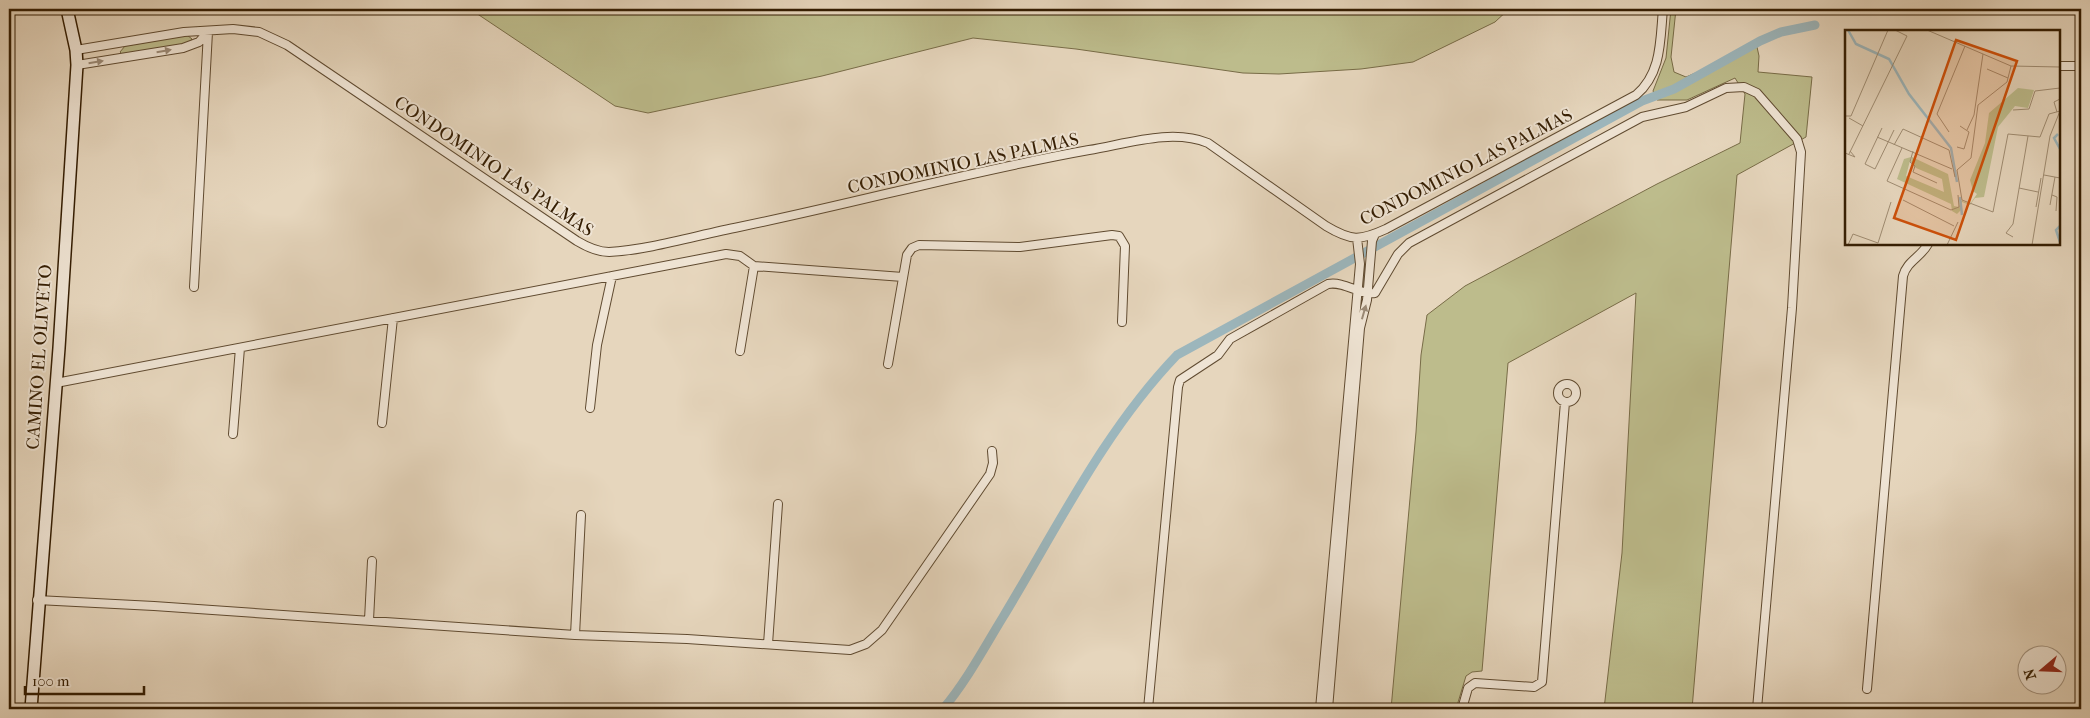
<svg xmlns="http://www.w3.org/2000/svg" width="2090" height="718" font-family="'IM FELL French Canon',serif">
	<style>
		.green { fill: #bdbc8c; stroke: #786c47 }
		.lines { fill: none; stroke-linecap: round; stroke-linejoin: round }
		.canal { stroke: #9cb6bc; stroke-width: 9 }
		.minor-casing { stroke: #604b31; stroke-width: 10 }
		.secondary-casing { stroke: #341d02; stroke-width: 14 }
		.minor { stroke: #efe4d4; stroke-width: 8 }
		.secondary { stroke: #efe4d4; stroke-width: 11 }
		.oneway { fill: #9b8a76 }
		.labels { text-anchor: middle; stroke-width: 4; stroke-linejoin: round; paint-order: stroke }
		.street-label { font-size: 18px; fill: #341d02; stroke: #efe4d4 }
		.inset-river { fill: none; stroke: #9cb6bc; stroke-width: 2.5 }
		.inset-road { fill: none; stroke: #9f8c72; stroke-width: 1 }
		.view { fill: #cd500a; fill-opacity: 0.15; stroke: #cd500a; stroke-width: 2.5 }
		.inset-edge { fill: none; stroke: #341d02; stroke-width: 2.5 }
	</style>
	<rect width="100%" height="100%" fill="#e6d6bd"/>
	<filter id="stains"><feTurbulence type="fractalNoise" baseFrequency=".004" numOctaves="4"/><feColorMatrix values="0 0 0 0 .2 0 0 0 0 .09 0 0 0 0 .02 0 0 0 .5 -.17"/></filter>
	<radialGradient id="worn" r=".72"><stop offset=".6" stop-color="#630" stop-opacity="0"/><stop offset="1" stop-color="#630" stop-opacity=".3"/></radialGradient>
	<path class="green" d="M470,9H1509L1495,22L1413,62L1361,69L1279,74L1243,73L1076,49L973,38L822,76L648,113L615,106Z
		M1671,9H1676L1671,57L1674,72L1686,77L1757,47L1759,56L1758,72L1812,77L1806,137L1737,175L1692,709H1604L1622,553L1636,293L1508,363L1482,671L1472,672L1466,676L1456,709H1391L1416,432L1421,355L1427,315L1465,286L1657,184L1740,143L1745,94L1735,78L1687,100H1657L1653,91L1666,58Z
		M187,35L192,39L188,44L122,54L120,52L125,46Z"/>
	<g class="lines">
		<path class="canal" d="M943,709C966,682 984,648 1003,617C1057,528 1104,431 1177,355L1642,101L1674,89L1760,41L1781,32L1815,25"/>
		<defs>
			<path id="minor" d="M76,50L184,32L233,29L259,32L287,45L577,241C587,247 597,252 609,252C649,250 698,235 739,227C856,203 971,171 1089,150C1126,144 1172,128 1208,143L1326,226C1351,241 1360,241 1386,229L1636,95C1662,73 1660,40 1663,9
				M77,65L183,48L199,42L208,32
				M2059,66H2081
				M194,287L208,32
				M740,351L754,266
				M888,364L907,255L912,248L919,245L1020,247L1112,235L1119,236L1125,246L1122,322
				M56,383L726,254L740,256L754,266L903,277
				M1558 393a9 9 0 1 1 18 0a9 9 0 1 1-18 0Z
				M590,408L597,345L612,276
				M382,423L393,318
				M233,434L240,348
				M37,600L154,606L575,635L687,639L850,650L866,644L882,630L990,474L993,463L992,451
				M369,620L372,561
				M575,635L581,515
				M768,644L778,504
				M1867,689L1903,276C1907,261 1921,257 1928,244
				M1148,709L1178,387L1180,380L1218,355L1230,339L1328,284C1345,281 1359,295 1375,293L1398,254L1409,243L1642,117L1686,107L1726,88L1744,87L1757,93L1797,139L1801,152L1792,308L1757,709
				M1320,709L1360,264L1357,238
				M1328,709L1360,328L1367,300L1372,241L1375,234
				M1462,709L1468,688L1475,683L1534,687L1542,682L1565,402"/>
			<path id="secondary" d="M31,709L59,348L77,65L76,50L67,9"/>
		</defs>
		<use href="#minor" class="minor-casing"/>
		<use href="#secondary" class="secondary-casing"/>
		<use href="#minor" class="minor"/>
		<use href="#secondary" class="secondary"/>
	</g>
	<defs><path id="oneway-solid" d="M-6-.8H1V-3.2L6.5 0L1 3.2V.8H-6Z" transform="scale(1.25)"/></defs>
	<g class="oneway">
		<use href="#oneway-solid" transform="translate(164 51) rotate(-10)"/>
		<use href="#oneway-solid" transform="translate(96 62) rotate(-9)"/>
		<use href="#oneway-solid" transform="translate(1364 312) rotate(-74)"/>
	</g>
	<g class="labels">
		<g class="street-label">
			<text transform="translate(963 163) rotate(-12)" y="6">CONDOMINIO LAS PALMAS</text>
			<text transform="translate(494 166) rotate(34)" y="6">CONDOMINIO LAS PALMAS</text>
			<text transform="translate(1466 167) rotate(-27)" y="6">CONDOMINIO LAS PALMAS</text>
			<text transform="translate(39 357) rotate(-86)" y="6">CAMINO EL OLIVETO</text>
		</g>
	</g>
	<g transform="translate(1845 30)">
		<rect width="215" height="215" fill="#e6d6bd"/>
		<path d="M173,58L189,60L183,78L170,76L153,97L139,167L130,168L125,175L117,172L116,180L112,184L107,181L106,174L52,149L59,129L66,127L61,146L99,162L97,149L71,138L66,132L67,127L103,144L109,176L114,177L115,170L125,174L132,164L128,161L125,150L140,113L144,83Z" fill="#bdbc8c"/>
		<path class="inset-river" d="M3,0L11,14L44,29L64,64L106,118L112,152M213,104L209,108L215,119M115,167L117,185M215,196L211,200L215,212"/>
		<path class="inset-road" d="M82,0L166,36L215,37M166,36L162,52L133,75L126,128L112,140L117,170L148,182L163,104L195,107L204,84L215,81M142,39L163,48M168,80L184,79L190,61L215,58M212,82L209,72L215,69M0,86H6L43,0M4,88L18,96M37,98L20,134L30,139L49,100M122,100L129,85L138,24M104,102L92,84L120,16M32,107L107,139M49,115L58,99L104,120L110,147M112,117L119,119L124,102L115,96M68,121L65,132L70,136L68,142L92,153M0,123L10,127L5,121M4,124L62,6L50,0M199,145L215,148M42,151L106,180L114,177L113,165M42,151L57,118M174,158L193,162M207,165L212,167L211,181M58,170L109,196M205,175L210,147M191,177L196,148M168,207L161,203L168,194L183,106M3,215L8,204L33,213L46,172M102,215L113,192M187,215L205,106L215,81"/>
		<path class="view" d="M111,10L172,31L111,210L49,188Z"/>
		<rect width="215" height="215" class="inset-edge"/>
	</g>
	<rect width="2090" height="718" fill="none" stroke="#e6d6bd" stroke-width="30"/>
	<rect x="10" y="10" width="2070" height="698" fill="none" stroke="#341d02" stroke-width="2.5"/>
	<rect x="15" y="15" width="2060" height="688" fill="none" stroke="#341d02"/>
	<g transform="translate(2042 670) rotate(251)"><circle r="24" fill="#efe4d4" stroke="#a49480"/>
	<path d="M0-4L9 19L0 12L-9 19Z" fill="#8f2418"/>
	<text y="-8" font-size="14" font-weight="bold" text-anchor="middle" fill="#341d02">N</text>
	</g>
	<path d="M25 686v8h119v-8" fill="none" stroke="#341d02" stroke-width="2.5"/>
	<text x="32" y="686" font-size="15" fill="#341d02" stroke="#efe4d4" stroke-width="4" paint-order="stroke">100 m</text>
	<rect width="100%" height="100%" filter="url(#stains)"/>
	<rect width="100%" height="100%" fill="url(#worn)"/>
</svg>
